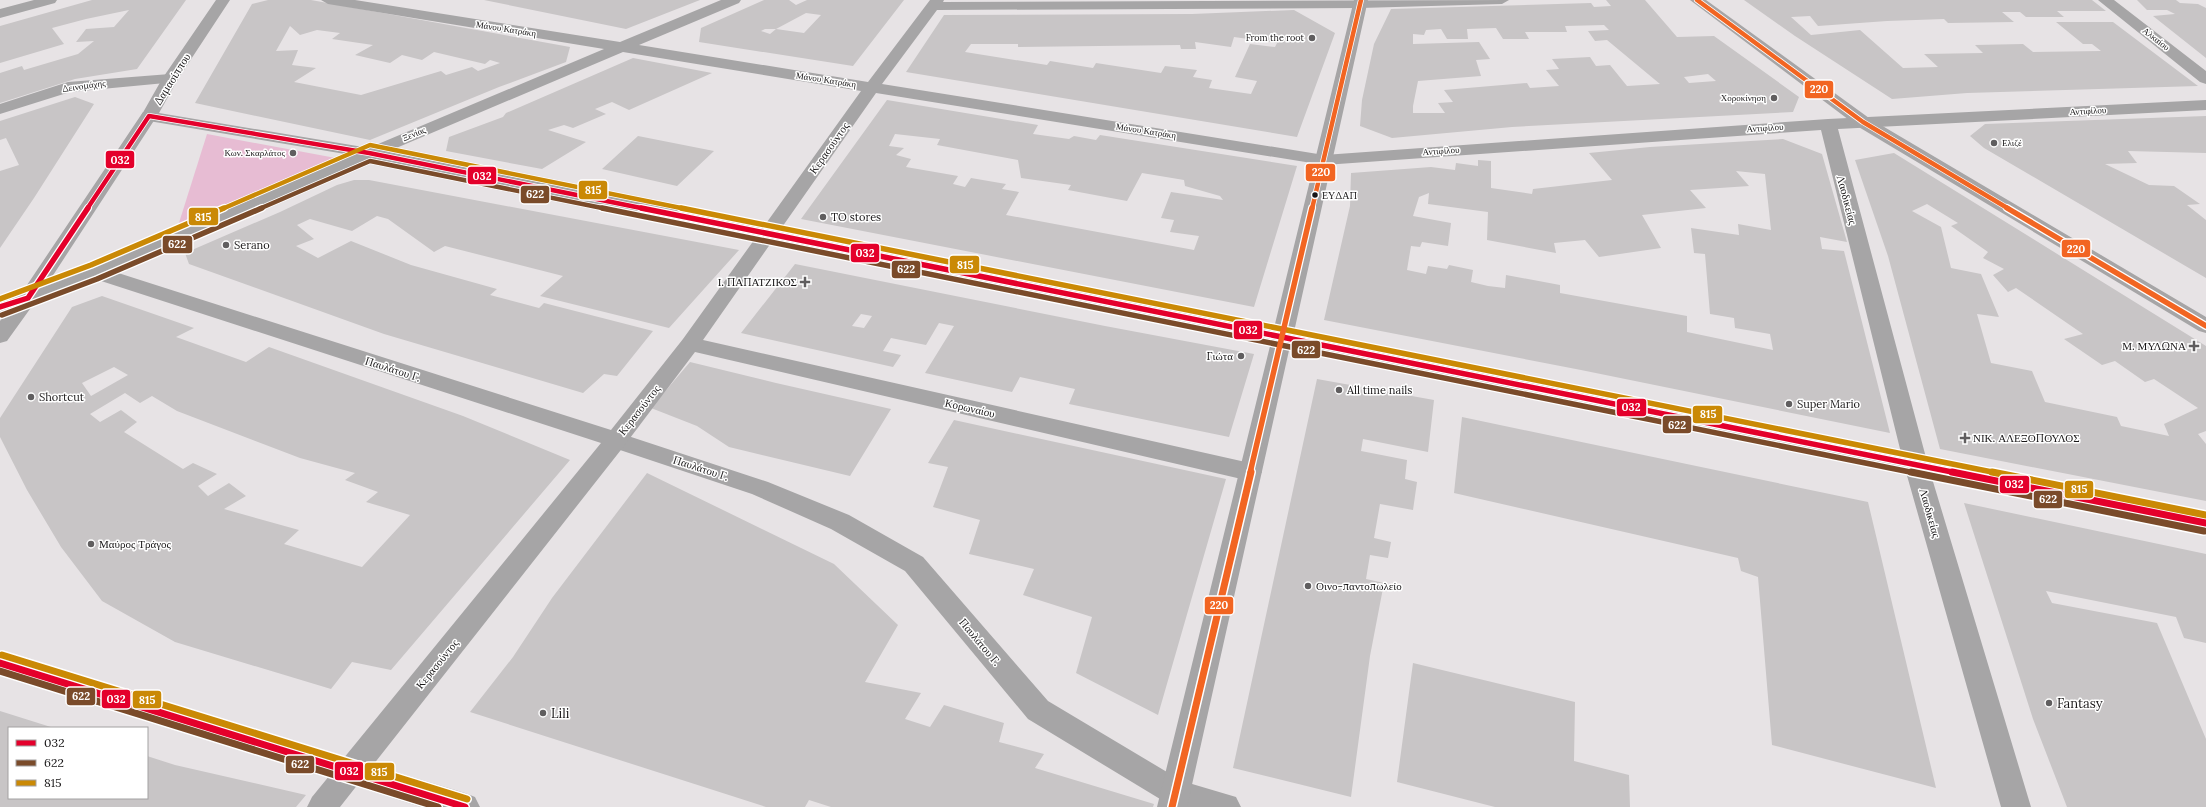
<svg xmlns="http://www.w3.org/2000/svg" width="2206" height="807" font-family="Lora,serif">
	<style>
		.green { fill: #e7bcd3 }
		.building { fill: #c8c5c6; fill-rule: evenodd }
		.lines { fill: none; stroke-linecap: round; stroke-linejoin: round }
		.pedestrian { fill: #a6a5a6; fill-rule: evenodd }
		.minor { fill: #a6a5a6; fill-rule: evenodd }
		.tertiary { fill: #a6a5a6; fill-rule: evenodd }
		.bus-1-far2-casing { stroke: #fff; stroke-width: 6 }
		.bus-1-far1-casing { stroke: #fff; stroke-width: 8 }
		.bus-1-casing { stroke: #fff; stroke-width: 10 }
		.bus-2-far2-casing { stroke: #fff; stroke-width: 6 }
		.bus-2-far1-casing { stroke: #fff; stroke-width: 8 }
		.bus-2-casing { stroke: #fff; stroke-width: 10 }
		.bus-3-far2-casing { stroke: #fff; stroke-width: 6 }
		.bus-3-far1-casing { stroke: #fff; stroke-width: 8 }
		.bus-3-casing { stroke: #fff; stroke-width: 10 }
		.bus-4-far2-casing { stroke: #fff; stroke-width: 6 }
		.bus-4-far1-casing { stroke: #fff; stroke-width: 8 }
		.bus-4-casing { stroke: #fff; stroke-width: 10 }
		.bus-1-far2 { stroke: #e4002b; stroke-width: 4.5 }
		.bus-1-far1 { stroke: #e4002b; stroke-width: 5.5 }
		.bus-1 { stroke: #e4002b; stroke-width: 7 }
		.bus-2-far2 { stroke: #7a4b2a; stroke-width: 4.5 }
		.bus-2-far1 { stroke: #7a4b2a; stroke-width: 5.5 }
		.bus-2 { stroke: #7a4b2a; stroke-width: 7 }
		.bus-3-far2 { stroke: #ca8905; stroke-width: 4.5 }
		.bus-3-far1 { stroke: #ca8905; stroke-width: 5.5 }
		.bus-3 { stroke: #ca8905; stroke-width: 7 }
		.bus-4-far2 { stroke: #f26522; stroke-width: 4.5 }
		.bus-4-far1 { stroke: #f26522; stroke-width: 5.5 }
		.bus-4 { stroke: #f26522; stroke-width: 7 }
		.poi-dot { fill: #605e5f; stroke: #fff; stroke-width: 1.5 }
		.bus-dot { fill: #181617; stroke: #fff; stroke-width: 1.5 }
		.labels { text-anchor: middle; stroke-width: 3; stroke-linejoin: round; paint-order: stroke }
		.far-street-label { font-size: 9px; fill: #181617; stroke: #fff }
		.far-poi-label { font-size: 9px; fill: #181617; stroke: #fff; text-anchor: end }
		.bus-label { font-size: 10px; fill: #181617; stroke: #fff; text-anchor: start }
		.street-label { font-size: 11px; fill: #181617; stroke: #fff }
		.poi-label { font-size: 11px; fill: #181617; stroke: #fff; text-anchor: start }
		.near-poi-label { font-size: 13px; fill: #181617; stroke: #fff; text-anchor: start }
		.line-badge { stroke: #fff; stroke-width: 1.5 }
		.badge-label { font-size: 11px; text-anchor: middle; font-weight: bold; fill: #fff }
	</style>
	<rect width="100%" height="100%" fill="#e7e3e5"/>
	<path class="green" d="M207,134L341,159L178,226Z"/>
	<path class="building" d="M92,0H186L137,69L75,79L0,103V73L22,66L24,70L78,54L94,41L76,42L86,29L114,27L129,10L86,19L52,28L64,44L0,63V26Z
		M268,0H311L570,47L566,62L499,87L370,140L195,103L252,4ZM290,26L300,35L317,30L340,33L332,39L373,45L355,55L390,63L402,55L422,60L434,52L485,64L490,60L500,63L478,71L472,67L446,75L441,71L361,95L294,82L316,68L292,65L298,50L276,51Z
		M484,0H700L626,29Z
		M764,0H789L796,5L807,0H904L853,66L699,42L701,28ZM806,13L821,15L804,33L776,29L770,34L761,31L765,29H776Z
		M1606,0H1645L1677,37L1714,36L1799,97L1793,112L1512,127L1392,138L1360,126L1362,100L1374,44L1391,9L1591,3L1594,7L1611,6ZM1604,25L1609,30L1588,31L1595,41L1607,40L1660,84L1627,86L1610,65L1596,66L1590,57L1552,59L1559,69L1546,70L1559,86L1530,88L1527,83L1444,90L1453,102L1438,103L1445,113H1413V106L1418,81L1481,76L1476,60L1490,59L1479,42L1413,44V34L1424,35L1426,30L1441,29L1447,39H1468L1467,29L1496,28L1503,39H1529L1525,32H1567L1565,26ZM1708,74L1716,81L1689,83L1684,77Z
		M1744,0H2092L2106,11H2057L2064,17H2026L2020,12H2002L2014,22L1948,23L1944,19L1887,21L1818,26L1810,16L1791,17L1811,35L1860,30L1903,68L1938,67L1924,54L1983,53L1975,45L2023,44L2033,52L2101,51L2092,44H2083L2056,22H2113L2198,86L1967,93L1892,99L1795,36Z
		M2137,0H2176L2180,3L2198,4L2206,8V58L2153,16L2175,14L2167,10H2147Z
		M1294,10L1335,33L1297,137L906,72L944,15L1192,14ZM1234,37L1277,43L1275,47L1250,44L1235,77L1257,81L1251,94L1209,88L1212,80L1193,77L1197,70L1165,66L1161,73L1096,63L1093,68L1050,61L1047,65L965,52L971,44H1018V47L1180,45L1181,49H1196L1195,42L1231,47Z
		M633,58L712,73L629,110L612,102L595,109L606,114L573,128L564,125L548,130L586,142L542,169L446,151L449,137L503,117L506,113Z
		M75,97L94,104L34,198L0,248V171L19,165L6,138L0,140V121Z
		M887,100L1038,125L1033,134L1069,139L1074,136L1096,140L1100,135L1297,166L1254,307L801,219ZM895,134L940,139L937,145L1018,160L1021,178L1071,185L1068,190L1127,201L1142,173L1184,180L1185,186L1220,196L1223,200L1171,192L1161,218L1174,220L1170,232L1199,236L1194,250L1006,215L1019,192L1002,189L1006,184L971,178L965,187L953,184L958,176L906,167L911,159L896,155L904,148L889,146Z
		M2206,116V153L2128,151L2137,163L2105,164L2149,185L2174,186L2200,204L2187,205L2206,220V278L1984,148L1970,136L1985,124Z
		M638,136L714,151L677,186L602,169Z
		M1783,139L1822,154L1847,242L1820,237L1822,249L1844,251L1890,433L1581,370L1324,320L1350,206L1351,173L1431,167L1455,170L1456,163L1478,166V160L1491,161V188L1532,194L1533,189L1612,180L1589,153L1650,147ZM1736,171L1765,174L1771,230L1738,224L1739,235L1691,228L1694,253L1705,254L1710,314L1734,318L1735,328L1770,334L1773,350L1687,332V316L1560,293V285L1506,275L1505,288L1488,286L1471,282L1473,270L1449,265L1447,269L1428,266L1426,274L1407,270L1411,246L1420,247L1422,242L1448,246L1451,223L1413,216L1419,197L1429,193L1428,204L1488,212L1487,240L1556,253L1554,243L1585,240L1599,257L1661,248L1642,215L1706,208L1690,190L1749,186Z
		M1894,153L2206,346V431L2198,434L2206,444V501L1940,449L1888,256L1855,160ZM1927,204L1958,223L1951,226L1988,252L1983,258L2004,269L1993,275L2008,292L2016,288L2083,334L2064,339L2102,365L2115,361L2145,382L2154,379L2198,408L2164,424L2169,436L2121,426L2117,417L2045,402L2032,371L1991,363L1977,314L1999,317L1981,274L1951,268L1941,227L1912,211Z
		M354,180H369L739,250L669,328L540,296L563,276L445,246L434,252L388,219L377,216L352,231L310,219L297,225L314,239L296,246L318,258L351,241L411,265L497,289L490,295L539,308L544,303L653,331L617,376L604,374L583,393L384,334L189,264L185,253L280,212L337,185Z
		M795,264L1105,326L1254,354L1229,437L1069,404L1075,389L1020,377L1012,392L925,373L954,326L939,323L926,345L891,338L883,351L901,355L893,367L741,333ZM861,314L872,316L864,328L852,326Z
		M102,296L194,328L176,337L246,362L269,347L463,416L570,460L391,670L352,662L331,689L175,642L102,601L61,547L27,490L0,437V418L72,307ZM114,367L128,375L91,396L82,383ZM125,393L140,403L152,396L177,411L300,458L355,473L345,480L378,492L366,502L410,515L362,567L284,544L299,530L224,509L246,496L229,483L208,496L198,486L217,474L193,463L183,469L124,432L137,422L121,410L100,422L90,414Z
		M690,362L776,383L891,409L850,476L729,447L697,426L651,408Z
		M1317,379L1434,400L1428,452L1363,439L1361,451L1407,460L1405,479L1417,482L1413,510L1380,504L1374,538L1391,542L1388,558L1370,555L1366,579L1384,583L1370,656L1351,797L1233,768Z
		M1462,417L1868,502L1936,788L1772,745L1758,577L1741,571L1738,558L1454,493Z
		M954,420L1226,479L1158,715L1076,673L1092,617L1023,595L1034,569L969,554L980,520L933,507L948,467L928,463Z
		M647,473L834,564L898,625L865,682L921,693L905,719L930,727L944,705L1004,723L999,742L1044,754L1035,768L1154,804L1153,807H831L809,800L805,807H766L470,712L513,657L552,598Z
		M1964,503L2206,554V643L2184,638L2176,617L2046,591L2052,603L2157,623L2206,739V807H2067L2033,719Z
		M1413,663L1575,702L1574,761L1629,775L1630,807H1495L1397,782Z
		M0,711L54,728H9V798H147V756L175,765L306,795L296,807H0Z"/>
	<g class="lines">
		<path class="pedestrian" d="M616,432L768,482L849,515L923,557L1048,701L1182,781L1236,797L1241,807H1180L1165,802L1028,719L905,571L831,529L752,494L608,446L605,440L608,434Z"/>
		<path class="minor" d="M34,0H57L55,3L0,18V9Z
			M321,0H355L620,42L721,0H741L739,3L639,45L868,82L930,0H944L943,2L1509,0L1502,4L1360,8L937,10L882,84L1324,155L1828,119L2206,100V110L1838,129L1928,465L2031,807H2001L1904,465L1821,130L1324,165L876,93L703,340L1250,463L1258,466L1262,472L1258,478L1250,481L695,352L624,446L340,807H307L312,797L601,443L95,279L35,302L7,341L0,343V321L7,311L0,313V300L21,294L143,112H155L157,116L48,283L604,49L328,4ZM623,52L861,91L683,339L611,430L112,271L375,157Z
			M2098,0H2114L2206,71V84L2200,82Z
			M170,74L176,76L178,79L176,82L70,92L0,114V104L68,82Z"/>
		<path class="tertiary" d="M216,0H230L178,79L159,113L369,148L1274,328L1354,0H1368L1294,332L2206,514V532L1290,346L1187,807H1157L1271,342L369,158L143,120L141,116L162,79Z
			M1690,0H1706L1869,118L2206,317V333L2199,331L1857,126Z
			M0,652L465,793L475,797L480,807H421L0,674Z"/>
		<defs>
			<path id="bus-1-far2" d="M87,209L149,116L369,153L646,209"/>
			<path id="bus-1-far1" d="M641,208L1957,473
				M0,307L28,298L88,208"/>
			<path id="bus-1" d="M1952,472L2206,523
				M0,663L465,807"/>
			<path id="bus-2-far2" d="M259,209L370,161L607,209"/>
			<path id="bus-2-far1" d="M602,208L1915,473
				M2,315L97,279L262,208"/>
			<path id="bus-2" d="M1911,472L2204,531
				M0,671L438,807"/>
			<path id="bus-3-far2" d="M222,209L370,145L686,209"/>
			<path id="bus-3-far1" d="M681,208L1997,473
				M0,299L91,265L224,208"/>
			<path id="bus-3" d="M1992,472L2206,515
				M2,655L467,799"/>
			<path id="bus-4-far2" d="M1697,0L1863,122L2009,209
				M1312,209L1361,0"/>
			<path id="bus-4-far1" d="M2007,208L2206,326
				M1250,473L1312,208"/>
			<path id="bus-4" d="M1172,807L1251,472"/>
		</defs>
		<use href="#bus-1-far2" class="bus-1-far2-casing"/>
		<use href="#bus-1-far1" class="bus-1-far1-casing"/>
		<use href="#bus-1" class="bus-1-casing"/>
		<use href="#bus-2-far2" class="bus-2-far2-casing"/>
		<use href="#bus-2-far1" class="bus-2-far1-casing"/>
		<use href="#bus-2" class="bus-2-casing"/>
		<use href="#bus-3-far2" class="bus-3-far2-casing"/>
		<use href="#bus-3-far1" class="bus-3-far1-casing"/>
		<use href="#bus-3" class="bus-3-casing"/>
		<use href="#bus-4-far2" class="bus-4-far2-casing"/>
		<use href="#bus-4-far1" class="bus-4-far1-casing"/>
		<use href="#bus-4" class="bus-4-casing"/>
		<use href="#bus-1-far2" class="bus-1-far2"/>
		<use href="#bus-1-far1" class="bus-1-far1"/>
		<use href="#bus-1" class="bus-1"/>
		<use href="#bus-2-far2" class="bus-2-far2"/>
		<use href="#bus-2-far1" class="bus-2-far1"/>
		<use href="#bus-2" class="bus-2"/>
		<use href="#bus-3-far2" class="bus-3-far2"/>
		<use href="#bus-3-far1" class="bus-3-far1"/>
		<use href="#bus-3" class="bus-3"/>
		<use href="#bus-4-far2" class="bus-4-far2"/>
		<use href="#bus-4-far1" class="bus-4-far1"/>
		<use href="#bus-4" class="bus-4"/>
	</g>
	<g class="poi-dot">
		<circle cx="1312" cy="38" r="4"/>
		<circle cx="1774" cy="98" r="4"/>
		<circle cx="1994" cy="143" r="4"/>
		<circle cx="293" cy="153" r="4"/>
		<circle cx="823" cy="217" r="4"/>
		<circle cx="226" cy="245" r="4"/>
		<path d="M803 276h4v4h4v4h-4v4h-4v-4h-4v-4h4z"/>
		<path d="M2192 340h4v4h4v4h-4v4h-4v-4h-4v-4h4z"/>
		<circle cx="1241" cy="356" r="4"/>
		<circle cx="1339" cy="390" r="4"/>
		<circle cx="31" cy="397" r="4"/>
		<circle cx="1789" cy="404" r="4"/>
		<path d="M1963 432h4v4h4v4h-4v4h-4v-4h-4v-4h4z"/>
		<circle cx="91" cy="544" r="4"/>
		<circle cx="1308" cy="586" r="4"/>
		<circle cx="2049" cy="703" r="4"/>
		<circle cx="543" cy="713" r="4"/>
	</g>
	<circle class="bus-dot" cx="1315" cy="195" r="3.5"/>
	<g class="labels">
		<g class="far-street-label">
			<text transform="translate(506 29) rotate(9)" y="3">Μάνου Κατράκη</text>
			<text transform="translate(2156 39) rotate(38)" y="3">Αλκαίου</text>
			<text transform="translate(826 80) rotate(9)" y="3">Μάνου Κατράκη</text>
			<text transform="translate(84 86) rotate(-8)" y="3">Δεινομάχης</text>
			<text transform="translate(2088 111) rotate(-3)" y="3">Αντιφίλου</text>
			<text transform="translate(1765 128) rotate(-4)" y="3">Αντιφίλου</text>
			<text transform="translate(1146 131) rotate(9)" y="3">Μάνου Κατράκη</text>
			<text transform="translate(414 134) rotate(-23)" y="3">Ξενίας</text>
			<text transform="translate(1441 151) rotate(-4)" y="3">Αντιφίλου</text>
		</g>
		<g class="far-poi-label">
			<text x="1304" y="41">From the root</text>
			<text x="1766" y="101">Χοροκίνηση</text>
			<text x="2002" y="146" text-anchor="start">Ελιζέ</text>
			<text x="285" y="156">Κων. Σκαρλάτος</text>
		</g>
		<g class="bus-label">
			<text x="1322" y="199">ΕΥΔΑΠ</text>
		</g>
		<g class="street-label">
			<text transform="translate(172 79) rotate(-58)" y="4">Δαμασίππου</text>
			<text transform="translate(829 148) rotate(-55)" y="4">Κερασούντος</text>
			<text transform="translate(1847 200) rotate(75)" y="4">Λαοδικείας</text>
			<text transform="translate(393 369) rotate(18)" y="4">Παυλάτου Γ.</text>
			<text transform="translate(970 408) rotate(13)" y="4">Κορωναίου</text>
			<text transform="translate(639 410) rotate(-52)" y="4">Κερασούντος</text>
			<text transform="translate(701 468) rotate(18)" y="4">Παυλάτου Γ.</text>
			<text transform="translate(1930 513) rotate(74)" y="4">Λαοδικείας</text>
			<text transform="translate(980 642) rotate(50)" y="4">Παυλάτου Γ.</text>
			<text transform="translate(437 664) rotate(-51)" y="4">Κερασούντος</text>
		</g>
		<g class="poi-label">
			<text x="831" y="221">TO stores</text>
			<text x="234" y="249">Serano</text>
			<text x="797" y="286" text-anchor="end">Ι. ΠΑΠΑΤΖΙΚΟΣ</text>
			<text x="2186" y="350" text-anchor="end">Μ. ΜΥΛΩΝΑ</text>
			<text x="1233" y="360" text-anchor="end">Γιώτα</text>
			<text x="1347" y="394">All time nails</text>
			<text x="39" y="401">Shortcut</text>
			<text x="1797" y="408">Super Mario</text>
			<text x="1973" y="442">ΝΙΚ. ΑΛΕΞΟΠΟΥΛΟΣ</text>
			<text x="99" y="548">Μαύρος Τράγος</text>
			<text x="1316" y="590">Οινο-παντοπωλείο</text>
		</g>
		<g class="near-poi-label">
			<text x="2057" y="708">Fantasy</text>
			<text x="551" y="718">Lili</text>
		</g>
	</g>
	<g class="line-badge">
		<rect x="1804" y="80" width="30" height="19" rx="4" fill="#f26522"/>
		<rect x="105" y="150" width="30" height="19" rx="4" fill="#e4002b"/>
		<rect x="1305" y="163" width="31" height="19" rx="4" fill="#f26522"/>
		<rect x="467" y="166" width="30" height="19" rx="4" fill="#e4002b"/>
		<rect x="578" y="180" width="30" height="20" rx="4" fill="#ca8905"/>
		<rect x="520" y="185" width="30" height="19" rx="4" fill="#7a4b2a"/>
		<rect x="188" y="207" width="31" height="19" rx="4" fill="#ca8905"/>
		<rect x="162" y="235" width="31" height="19" rx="4" fill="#7a4b2a"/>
		<rect x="2061" y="239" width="30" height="19" rx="4" fill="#f26522"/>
		<rect x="850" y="243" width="30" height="20" rx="4" fill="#e4002b"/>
		<rect x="949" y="255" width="31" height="19" rx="4" fill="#ca8905"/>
		<rect x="891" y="260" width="30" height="19" rx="4" fill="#7a4b2a"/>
		<rect x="1233" y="320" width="30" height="20" rx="4" fill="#e4002b"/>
		<rect x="1291" y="340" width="30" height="19" rx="4" fill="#7a4b2a"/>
		<rect x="1616" y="398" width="31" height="19" rx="4" fill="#e4002b"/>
		<rect x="1692" y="405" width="31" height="19" rx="4" fill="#ca8905"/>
		<rect x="1662" y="415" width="30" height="19" rx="4" fill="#7a4b2a"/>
		<rect x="1999" y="475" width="31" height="19" rx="4" fill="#e4002b"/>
		<rect x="2064" y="480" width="30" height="19" rx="4" fill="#ca8905"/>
		<rect x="2033" y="490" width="30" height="19" rx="4" fill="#7a4b2a"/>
		<rect x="1204" y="596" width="30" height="19" rx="4" fill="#f26522"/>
		<rect x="66" y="687" width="30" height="19" rx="4" fill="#7a4b2a"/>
		<rect x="101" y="689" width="30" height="20" rx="4" fill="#e4002b"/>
		<rect x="132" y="690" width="30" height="19" rx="4" fill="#ca8905"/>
		<rect x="285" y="755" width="30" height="19" rx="4" fill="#7a4b2a"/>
		<rect x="334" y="761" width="30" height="20" rx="4" fill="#e4002b"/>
		<rect x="364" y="762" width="31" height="19" rx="4" fill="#ca8905"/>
	</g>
	<g class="badge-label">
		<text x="1819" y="93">220</text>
		<text x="120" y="164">032</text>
		<text x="1321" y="176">220</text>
		<text x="482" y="180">032</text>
		<text x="593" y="194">815</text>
		<text x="535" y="198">622</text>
		<text x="203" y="221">815</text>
		<text x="177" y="248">622</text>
		<text x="2076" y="253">220</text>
		<text x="865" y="257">032</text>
		<text x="965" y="269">815</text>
		<text x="906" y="273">622</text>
		<text x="1248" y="334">032</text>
		<text x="1306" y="354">622</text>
		<text x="1631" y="411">032</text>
		<text x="1708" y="418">815</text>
		<text x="1677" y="429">622</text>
		<text x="2014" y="488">032</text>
		<text x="2079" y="493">815</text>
		<text x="2048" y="503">622</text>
		<text x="1219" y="609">220</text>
		<text x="81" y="700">622</text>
		<text x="116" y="703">032</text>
		<text x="147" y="704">815</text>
		<text x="300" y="768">622</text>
		<text x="349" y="775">032</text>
		<text x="379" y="776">815</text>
	</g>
	<rect x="8" y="727" width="140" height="72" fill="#ffffff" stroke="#a3a2a2"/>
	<rect x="16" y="740" width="20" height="6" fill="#e4002b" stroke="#a3a2a2"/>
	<text x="44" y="747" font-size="12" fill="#181617">032</text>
	<rect x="16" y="760" width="20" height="6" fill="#7a4b2a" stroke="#a3a2a2"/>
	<text x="44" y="767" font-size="12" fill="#181617">622</text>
	<rect x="16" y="780" width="20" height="6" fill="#ca8905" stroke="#a3a2a2"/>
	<text x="44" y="787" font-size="12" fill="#181617">815</text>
</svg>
